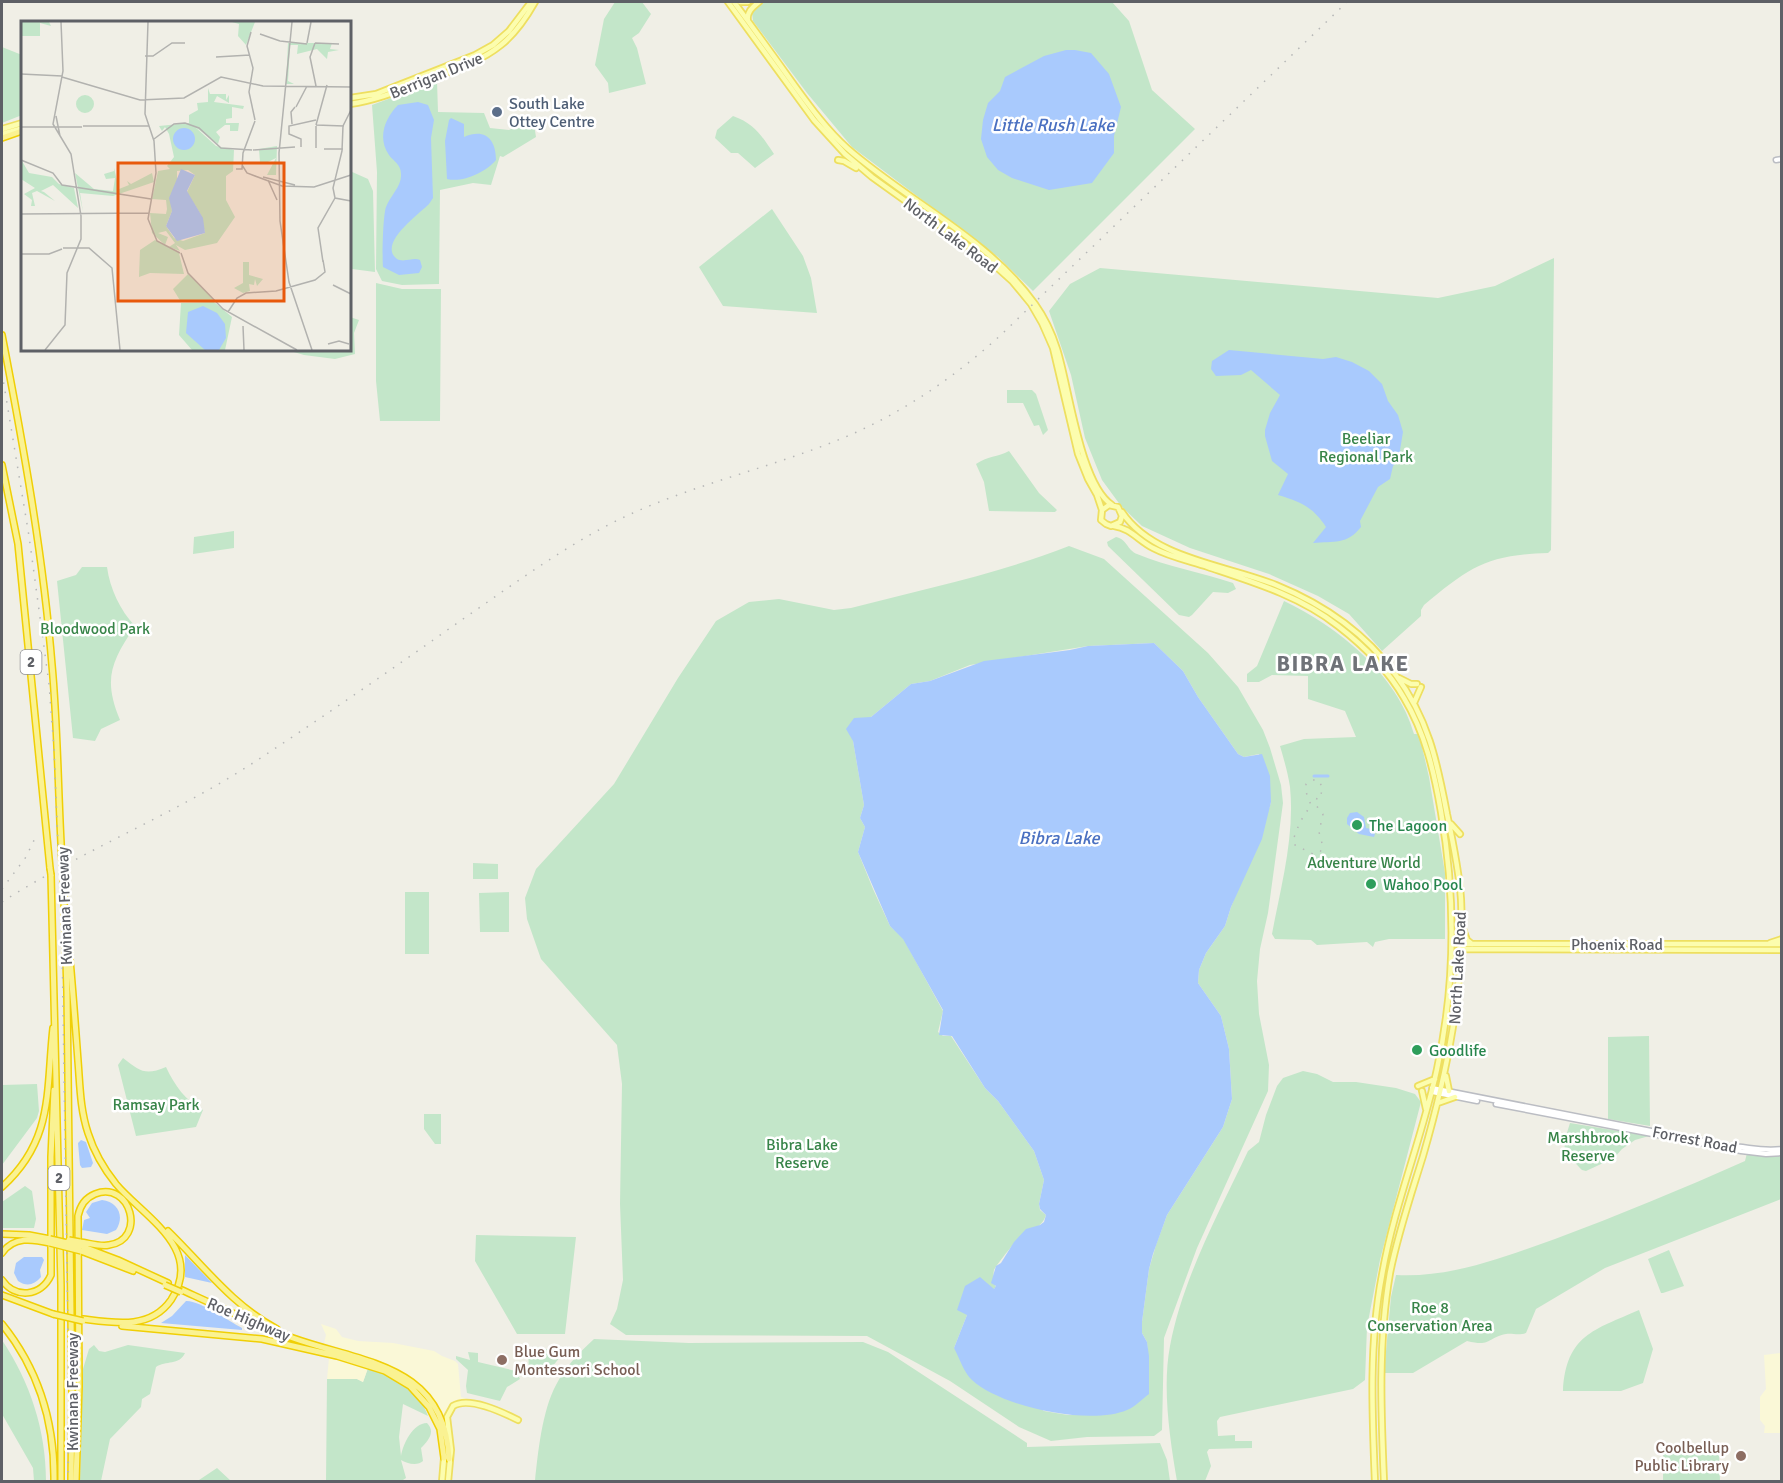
<svg xmlns="http://www.w3.org/2000/svg" width="1783" height="1483" font-family="Signika,sans-serif">
	<style>
		.green { fill: #c3e6c9; fill-rule: evenodd }
		.sand { fill: #faf8d7 }
		.water { fill: #a9cafd }
		.lines { fill: none; stroke-linecap: round; stroke-linejoin: round }
		.canal { stroke: #a9cafd; stroke-width: 3 }
		.secondary-casing { stroke: #bbbdc3; stroke-width: 7 }
		.primary-casing { stroke: #eedf60; stroke-width: 8 }
		.highway-casing { stroke: #f0cf06; stroke-width: 8 }
		.secondary { stroke: #fff; stroke-width: 4 }
		.primary { stroke: #fcfdae; stroke-width: 4.5 }
		.highway { stroke: #faf292; stroke-width: 5 }
		.rail { stroke: #b6b7b7; stroke-width: 1.5; stroke-dasharray: 1.5 8; stroke-linecap: butt }
		.highway-bridge-casing { stroke: #f0cf06; stroke-width: 8; stroke-linecap: butt }
		.highway-bridge { stroke: #faf292; stroke-width: 5 }
		.service-dot { fill: #5c6f8a; stroke: #fff; stroke-width: 2 }
		.leisure-dot { fill: #2e9e5b; stroke: #fff; stroke-width: 2 }
		.education-dot { fill: #8d6e63; stroke: #fff; stroke-width: 2 }
		.labels { text-anchor: middle; stroke-width: 5; stroke-linejoin: round; paint-order: stroke }
		.shield { fill: #fff; stroke: #8e9094; stroke-width: 1.5 }
		.shield-label { font-size: 15px; font-weight: bold; fill: #5e6066 }
		.street-label { font-size: 16px; fill: #5e6066; stroke: #fff }
		.service-label { font-size: 16px; fill: #4e5e75; stroke: #fff; text-anchor: start }
		.park-label { font-size: 16px; fill: #378448; stroke: #fff }
		.leisure-label { font-size: 16px; fill: #27864d; stroke: #fff; text-anchor: start }
		.education-label { font-size: 16px; fill: #785e54; stroke: #fff; text-anchor: start }
		.water-label { font-size: 18px; font-style: italic; fill: #4a70c1; stroke: #fff }
		.district-label { font-size: 22px; font-weight: bold; letter-spacing: 1.5px; fill: #6f7278; stroke: #fff }
		.inset-road { fill: none; stroke: #b2b2af; stroke-width: 1.5 }
		.view { fill: #e8590c; fill-opacity: 0.15; stroke: #e8590c; stroke-width: 3 }
		.inset-edge { fill: none; stroke: #5e6066; stroke-width: 3 }
	</style>
	<rect width="100%" height="100%" fill="#f0efe6"/>
	<path class="green" d="M615,2H642L651,14L639,33L632,38L637,48L646,84L609,93L608,83L595,65L604,19Z
		M763,2H1112L1129,21L1152,90L1195,129L1033,291L998,257L852,147L807,93L753,21L752,13Z
		M2,47L22,55V115L2,123Z
		M437,81L438,112L484,113L490,128L509,130L533,118L536,137L503,157L500,156L491,185L473,183L440,190L439,284L402,285L382,281L376,269L377,172L372,105Z
		M733,116C755,124 761,135 774,154L755,168L738,153H731L715,138L717,130Z
		M350,171L368,179L373,191L375,272L352,269L350,260Z
		M772,209L803,256L811,278L817,313L723,306L699,267Z
		M1554,258L1551,550L1548,553C1486,555 1470,567 1424,605L1421,610V616L1382,651L1349,614L1318,596L1269,574L1190,548L1142,526L1121,506L1102,480L1085,438L1071,375L1049,311L1070,284L1100,268L1438,298L1495,286Z
		M376,283L402,289H441L440,421H380L376,381Z
		M350,317L359,320L354,333L355,354L335,359L304,355L287,350H350Z
		M1007,390H1032L1036,394L1048,430L1043,435L1039,425L1034,426L1023,403H1007Z
		M1009,451L1039,493L1057,510L1055,512L989,511L984,482L976,464C987,456 998,457 1009,451Z
		M234,531V548L193,554L194,537Z
		M1116,537C1127,539 1127,550 1137,554C1168,567 1201,572 1233,583L1236,589L1228,593L1213,592L1192,615L1189,617L1179,615L1108,546L1107,542Z
		M1069,546L1104,559L1208,653L1238,687L1263,730L1270,748L1281,785L1283,803L1268,913L1260,949L1257,981L1259,1014L1269,1065L1268,1091L1197,1248L1164,1338L1162,1430L1154,1436L1087,1437L1051,1441L1019,1427L950,1381L867,1336L626,1335L610,1324L617,1309L623,1280L620,1204L622,1084L617,1045L541,959L527,919L525,898L536,869L614,784L678,678L716,621L749,602L779,599L834,610L851,608C924,589 998,574 1069,546ZM1154,643L1183,671L1198,697L1238,754L1244,757L1259,754L1271,802L1267,815L1231,907L1225,926L1206,953L1199,970L1198,983L1221,1016L1229,1049L1232,1099L1223,1127L1167,1215L1156,1245L1149,1269L1142,1322V1333L1147,1342L1149,1373L1106,1415H1068L1044,1411L954,1348L967,1315L996,1287L994,1284C994,1279 993,1274 994,1270C995,1267 1015,1241 1018,1240C1028,1232 1042,1228 1046,1215L1040,1210L1039,1204L1044,1180L1034,1151L998,1101L985,1088L951,1036H943L938,1032L943,1011L903,938L890,926L873,889L858,852L865,827L860,818L864,805L853,741L871,717L911,684L930,681L970,665L1088,646Z
		M82,567H107C110,589 120,610 135,626C111,662 103,679 120,720L101,729L95,741L73,738L57,581L76,575Z
		M1284,601C1337,626 1398,675 1414,734H1419L1429,777L1445,873V939H1389L1375,942L1373,947L1367,942L1317,945L1311,940L1275,939L1272,934C1281,886 1295,836 1290,787C1288,773 1284,760 1280,746L1304,739L1356,737L1345,711L1308,699V676L1272,675L1259,682H1247V674L1257,666Z
		M473,863L498,864V879H473Z
		M405,892H429V954H405Z
		M509,892V932H480L479,893Z
		M1649,1036L1650,1126L1608,1119V1037Z
		M123,1058C140,1071 145,1076 166,1067C175,1086 185,1100 203,1110L196,1127L136,1136L118,1065Z
		M1303,1071L1317,1074L1333,1082H1356L1396,1088L1415,1094L1421,1102L1380,1260L1367,1327L1365,1380L1353,1389L1220,1417L1217,1421L1218,1436L1235,1435V1441H1252V1448L1209,1449L1207,1452L1211,1466L1205,1481H1177C1170,1440 1162,1388 1170,1346C1183,1277 1219,1213 1248,1151L1259,1142L1266,1115L1277,1086L1283,1078Z
		M37,1084L39,1111L37,1118L2,1165V1085Z
		M424,1114H441V1144H435L424,1129Z
		M1570,1123L1649,1136L1635,1140L1622,1149L1614,1158L1586,1171L1582,1170C1562,1148 1561,1152 1570,1123Z
		M1747,1153L1781,1154V1199L1605,1268L1536,1309L1526,1333C1518,1336 1513,1333 1506,1334C1486,1338 1492,1347 1467,1341L1413,1373H1384L1391,1297L1396,1275C1452,1278 1504,1257 1555,1239C1619,1215 1682,1189 1745,1161Z
		M25,1186L32,1191L36,1219L34,1228H2V1202Z
		M476,1235L576,1237L565,1334H517L475,1261Z
		M1669,1250L1684,1286L1663,1293H1661L1648,1259Z
		M1639,1310L1653,1349L1643,1383L1621,1391H1563C1566,1335 1594,1330 1639,1310Z
		M594,1339L689,1343L863,1342L888,1352L1027,1443V1447L1160,1443L1167,1460L1170,1481H535C538,1453 542,1411 556,1385C565,1367 579,1353 594,1339Z
		M2,1340C30,1382 46,1430 46,1481H34L33,1468L2,1414Z
		M94,1345L99,1351L105,1352L128,1345L185,1353C179,1366 166,1360 156,1367L150,1394L142,1399L141,1407L110,1439L101,1481H80L83,1369L89,1349Z
		M528,1347H540L541,1349H560V1357L545,1376L529,1372Z
		M468,1352L478,1353V1362L520,1372L517,1373L520,1379L507,1387L500,1401L467,1393L466,1386L468,1370L456,1359V1356L470,1360Z
		M368,1368C395,1376 418,1388 428,1416L403,1404L399,1437L401,1456C403,1444 413,1423 427,1423C436,1432 428,1441 421,1448L423,1461C418,1466 407,1464 401,1460L406,1478L400,1482H326L327,1379H357L363,1382Z
		M1666,1447L1716,1449L1719,1453L1720,1481H1663V1450Z
		M217,1468L231,1481H198L199,1480Z"/>
	<path class="sand" d="M321,1324L336,1329L342,1337L358,1341L393,1343L434,1351L442,1356L455,1361L458,1364L461,1397L511,1411V1413L461,1401L456,1403L445,1420C419,1365 376,1360 324,1343L326,1335Z
		M1781,1353V1433H1764L1765,1426L1760,1420V1397L1766,1389L1764,1355Z
		M329,1358L368,1368L363,1382L357,1379H327Z"/>
	<path class="water" d="M1066,50H1075L1091,53L1109,74L1121,107L1114,136V153L1092,183L1049,190L1012,178L998,170L987,157L981,139L983,120L988,103L1000,91L1005,77L1044,56Z
		M418,102L428,105L434,120L431,138L433,198L429,204C419,214 377,244 397,259C404,263 413,257 420,260L422,267L419,273L399,275L383,267C382,257 383,215 386,207C390,196 402,186 401,174C401,164 393,161 389,155C377,138 385,118 398,105Z
		M451,118L464,124V137C484,128 496,138 496,160C486,172 463,183 447,179L445,141L449,120Z
		M1229,350L1323,359L1336,357L1352,362L1369,371L1382,384L1388,401L1398,415L1403,432L1400,450L1402,457L1393,466L1390,479L1378,487L1360,521L1361,527C1347,545 1334,541 1313,543L1326,527C1313,507 1301,502 1278,495L1288,474L1272,461L1265,436V430L1270,413L1280,395L1251,370L1241,375L1216,376L1211,369L1212,361Z
		M1154,643L1183,671L1198,697L1238,754L1244,757L1262,754L1270,776L1271,802L1262,839L1231,907L1225,926L1206,953L1199,970L1198,983L1221,1016L1229,1049L1232,1099L1223,1127L1167,1215L1153,1254L1149,1269L1142,1322V1333L1147,1342L1149,1356V1394C1142,1399 1135,1407 1127,1410C1090,1426 1001,1407 972,1380C964,1373 959,1357 954,1348L967,1315L957,1310L965,1286L980,1277L994,1289L996,1286L991,1283L996,1266L1001,1263L1014,1242L1026,1229L1040,1225L1044,1222L1046,1215L1040,1209L1039,1204L1044,1180L1034,1151L998,1101L985,1088L952,1036L939,1035L943,1010L903,939L890,926L858,852L865,827L860,818L864,805L853,741L846,729L854,718L871,717L911,684L930,681L984,661L1070,650L1088,646Z
		M1357,812L1364,817L1366,828L1371,829L1375,834L1374,837L1359,834L1347,824V818L1350,813Z
		M81,1140L86,1142L93,1163L91,1167L82,1168L80,1165L78,1143Z
		M102,1200C118,1202 125,1216 116,1230L107,1234L82,1230L84,1220L90,1218L86,1212L92,1203Z
		M185,1255L212,1283L185,1277Z
		M24,1257H42L44,1260L40,1270L41,1277C34,1285 27,1287 18,1281L14,1273L16,1263Z
		M186,1301C199,1300 229,1321 242,1328V1330L161,1323L172,1316Z"/>
	<g class="lines">
		<path class="canal" d="M1314,776H1328"/>
		<defs>
			<path id="secondary" d="M1776,160L1782,159
				M1432,1088L1728,1146C1747,1146 1760,1152 1782,1149
				M1432,1092L1477,1101
				M1496,1104L1741,1151L1766,1154L1782,1153"/>
			<path id="primary" d="M728,2L814,120L845,154L872,177L992,263L1012,281L1031,304L1042,323L1053,348L1078,454L1088,479L1097,495L1102,510L1101,520L1106,524L1111,526L1120,522L1122,516L1118,507L1109,505L1102,510
				M734,2C754,29 775,58 795,86C811,108 827,130 847,148C907,201 988,238 1035,304C1045,318 1052,333 1057,349C1069,386 1080,484 1112,505
				M740,2H748
				M748,21C746,12 753,7 759,2
				M350,98L376,94L475,55L493,45L509,31L531,2
				M350,104C378,100 403,89 430,79C454,70 480,62 501,45C516,33 526,18 535,2
				M2,129L22,123
				M2,134L20,129
				M838,160L844,161L856,168
				M1122,512C1153,559 1227,565 1276,585C1323,604 1365,633 1395,674C1428,718 1437,761 1447,814C1453,842 1459,870 1461,899C1465,987 1447,1073 1423,1156C1411,1195 1398,1233 1390,1273C1378,1342 1381,1412 1384,1482
				M1114,526C1130,528 1139,541 1153,548C1170,557 1190,561 1208,567C1253,582 1300,596 1338,626C1364,646 1388,670 1404,698C1425,733 1434,771 1441,812C1456,899 1456,982 1437,1069C1422,1139 1394,1205 1382,1275C1369,1343 1372,1412 1375,1482
				M1399,678L1411,684H1417
				M1414,703L1421,687
				M1451,824L1460,834
				M1463,929L1467,940L1472,944
				M1770,943L1782,939
				M1459,944H1782
				M1459,949L1782,950
				M1446,1076L1449,1091
				M1418,1086L1435,1079
				M1422,1091L1426,1109
				M1438,1103L1455,1097
				M442,1482L444,1458
				M448,1482L451,1450L447,1417L453,1406C469,1396 502,1412 518,1420"/>
			<path id="highway" d="M2,138L22,131
				M2,335C23,444 43,554 52,665C58,730 58,796 62,861
				M2,465L18,544L50,868
				M63,869L67,992L72,1398L71,1482
				M51,875L61,1286V1482
				M68,938C72,979 75,1020 78,1061C80,1085 80,1109 88,1133C94,1152 104,1169 116,1184C144,1217 205,1249 171,1300C150,1330 114,1323 83,1319
				M2,1187C54,1140 46,1091 53,1028
				M168,1231C202,1264 233,1306 277,1329
				M2,1234L29,1235L50,1239
				M81,1246L118,1260L168,1283
				M81,1251L133,1271
				M2,1253C14,1236 32,1239 50,1243
				M2,1280C15,1299 41,1297 51,1275V1157L54,1090
				M182,1290C219,1307 255,1324 293,1338C363,1363 445,1364 449,1459
				M2,1295L53,1314
				M2,1324C39,1370 55,1423 54,1482
				M122,1326L262,1339L337,1356L385,1371L410,1386L429,1407L440,1429L444,1458
				M76,1482L79,1386L78,1216C80,1206 85,1198 95,1194C131,1180 147,1240 109,1245C100,1247 89,1243 80,1242"/>
		</defs>
		<use href="#secondary" class="secondary-casing"/>
		<use href="#primary" class="primary-casing"/>
		<use href="#highway" class="highway-casing"/>
		<use href="#secondary" class="secondary"/>
		<use href="#primary" class="primary"/>
		<use href="#highway" class="highway"/>
		<path class="rail" d="M2,373L29,536L49,684L54,749L62,940L69,1400L68,1482
			M1317,798L1315,804L1323,814L1319,832L1323,847L1320,852L1313,854L1295,845L1293,840L1300,822L1311,805L1306,792V784L1312,780H1318L1323,788L1321,794
			M2,889L26,857L37,834
			M2,902C83,850 175,814 256,761C326,715 395,667 463,619C511,586 558,551 610,524C686,485 771,469 850,435C907,410 959,374 1004,332L1347,2"/>
		<defs>
			<path id="highway-bridge" d="M62,861L63,869
				M50,868L51,875
				M50,1239L81,1246
				M69,1240L80,1242
				M50,1243L81,1251
				M165,1285L181,1292
				M53,1314L83,1321"/>
		</defs>
		<use href="#highway-bridge" class="highway-bridge-casing"/>
		<use href="#highway-bridge" class="highway-bridge"/>
	</g>
	<circle class="service-dot" cx="497" cy="112" r="6"/>
	<g class="leisure-dot">
		<circle cx="1357" cy="825" r="6"/>
		<circle cx="1371" cy="884" r="6"/>
		<circle cx="1417" cy="1050" r="6"/>
	</g>
	<g class="education-dot">
		<circle cx="502" cy="1360" r="6"/>
		<circle cx="1741" cy="1456" r="6"/>
	</g>
	<g class="labels">
		<g class="shield">
			<rect x="20.5" y="650" width="21" height="24" rx="4.5"/>
			<rect x="48.5" y="1166" width="21" height="24" rx="4.5"/>
		</g>
		<g class="shield-label">
			<text x="31" y="667">2</text>
			<text x="59" y="1183">2</text>
		</g>
		<g class="street-label">
			<text transform="translate(436 75) rotate(-22)" y="6">Berrigan Drive</text>
			<text transform="translate(951 235) rotate(37)" y="6">North Lake Road</text>
			<text transform="translate(64 906) rotate(-92)" y="6">Kwinana Freeway</text>
			<text x="1617" y="950">Phoenix Road</text>
			<text transform="translate(1457 968) rotate(-87)" y="6">North Lake Road</text>
			<text transform="translate(1695 1139) rotate(11)" y="6">Forrest Road</text>
			<text transform="translate(249 1319) rotate(23)" y="6">Roe Highway</text>
			<text transform="translate(72 1392) rotate(-90)" y="6">Kwinana Freeway</text>
		</g>
		<g class="service-label">
			<text x="509" y="109">South Lake<tspan x="509" dy="18">Ottey Centre</tspan></text>
		</g>
		<g class="park-label">
			<text x="1366" y="444">Beeliar<tspan x="1366" dy="18">Regional Park</tspan></text>
			<text x="95" y="634">Bloodwood Park</text>
			<text x="1364" y="868">Adventure World</text>
			<text x="156" y="1110">Ramsay Park</text>
			<text x="1588" y="1143">Marshbrook<tspan x="1588" dy="18">Reserve</tspan></text>
			<text x="802" y="1150">Bibra Lake<tspan x="802" dy="18">Reserve</tspan></text>
			<text x="1430" y="1313">Roe 8<tspan x="1430" dy="18">Conservation Area</tspan></text>
		</g>
		<g class="leisure-label">
			<text x="1369" y="831">The Lagoon</text>
			<text x="1383" y="890">Wahoo Pool</text>
			<text x="1429" y="1056">Goodlife</text>
		</g>
		<g class="education-label">
			<text x="514" y="1357">Blue Gum<tspan x="514" dy="18">Montessori School</tspan></text>
			<text x="1729" y="1453" text-anchor="end">Coolbellup<tspan x="1729" dy="18">Public Library</tspan></text>
		</g>
		<g class="water-label">
			<text x="1053" y="131">Little Rush Lake</text>
			<text x="1059" y="844">Bibra Lake</text>
		</g>
		<g class="district-label">
			<text x="1343" y="671">BIBRA LAKE</text>
		</g>
	</g>
	<g transform="translate(21 21)">
		<rect width="330" height="330" fill="#f0efe6"/>
		<path d="M0,1H28L30,5L19,2V15H0ZM211,1H234L225,24L217,15L218,3ZM267,22H311L309,28L318,29L307,31L306,38L296,28L276,33L277,24H269L267,60L273,63H265ZM187,67L189,73H205V79L208,74V82L196,75L193,81L223,85L222,88L211,86V97L205,98V102H218L217,110H209V104H204L195,111L199,116L197,123L173,105L195,125L213,129L212,150L205,155V179L214,196L196,222L164,229L155,224L159,230L148,226L154,222L145,210L137,212L147,216L144,224L131,212L129,192L145,193L146,188L145,179L131,178L137,150L149,148L146,145L153,136L148,113L144,106L141,110L138,105L168,102V94L177,89L176,82L187,81ZM167,149L174,154L166,171L180,194L184,212L162,220L153,217L145,205L151,190L149,175L156,163V150ZM55 83a9 9 0 1 1 18 0a9 9 0 1 1-18 0ZM256,125L255,154H246L255,137L243,143L239,141L238,128ZM1,140L8,152L31,156L38,163L53,167L57,187L32,164L20,170L23,171L34,180L16,170L11,172L14,185H10L11,179L3,173L14,167L0,158ZM93,147L98,168L108,164L106,160L110,163L131,152L133,161L92,175L59,172L62,191L54,152L73,168L92,170L94,157L85,158L83,153L93,150ZM134,219L158,232L163,253L129,252L118,256L119,229ZM222,241H228V254L242,258L236,265L234,258L233,264L228,263L229,270L222,272L213,267L222,262ZM167,253L193,279L160,281L152,268ZM193,281L211,296L204,329H171L158,314L160,282Z" fill="#c3e6c9" fill-rule="evenodd"/>
		<path d="M152 118a11 11 0 1 1 22 0a11 11 0 1 1-22 0ZM160,148L174,154L166,170L182,197L184,212L156,220L145,205L151,190L148,177ZM182,285L196,292L204,303L205,317L198,329H184L165,312L167,291Z" fill="#a9cafd"/>
		<path class="inset-road" d="M127,1L124,93L133,120L135,152L127,198L136,220L159,232M271,1L258,132L259,200L268,261L291,329M230,11L226,25L232,47L228,71L234,99M239,13L259,20M259,20L286,23M286,22L290,1M294,22L289,36L295,65M294,22L318,23M124,35H132L151,22H164M195,36L229,34M0,53L41,55M41,56L119,79L163,77L200,56L242,65L330,66M275,86L286,65M330,89L322,105L321,130L312,167L314,177L330,180M35,95L39,115M271,103L270,91L274,86M295,104L306,64M295,104L323,105M62,105H128M295,105V127M0,106H61M133,118L153,103L164,102L178,107L200,127L231,129M280,126V118L268,113V105L295,99M303,128H322M232,129L274,126M0,139L32,152L41,164L130,178M221,144L226,152L261,165L293,166L330,154M215,148H221L222,132L234,100M242,156L274,164M247,159L256,179M0,193L128,192M42,227H68L91,247L99,329M160,232L167,252L202,288L276,329M0,233H28L41,228M302,241L297,207L314,177M312,264L330,273M207,291L216,277L225,272L255,270L294,259L304,251L302,239M222,305L223,329M307,323L318,320L328,323M24,329L44,304L46,252L60,218V195L50,133L32,103L42,50L40,1"/>
		<path class="view" d="M97,142H263V280H97Z"/>
		<rect width="330" height="330" class="inset-edge"/>
	</g>
	<rect width="1783" height="1483" fill="none" stroke="#5e6066" stroke-width="6"/>
</svg>
